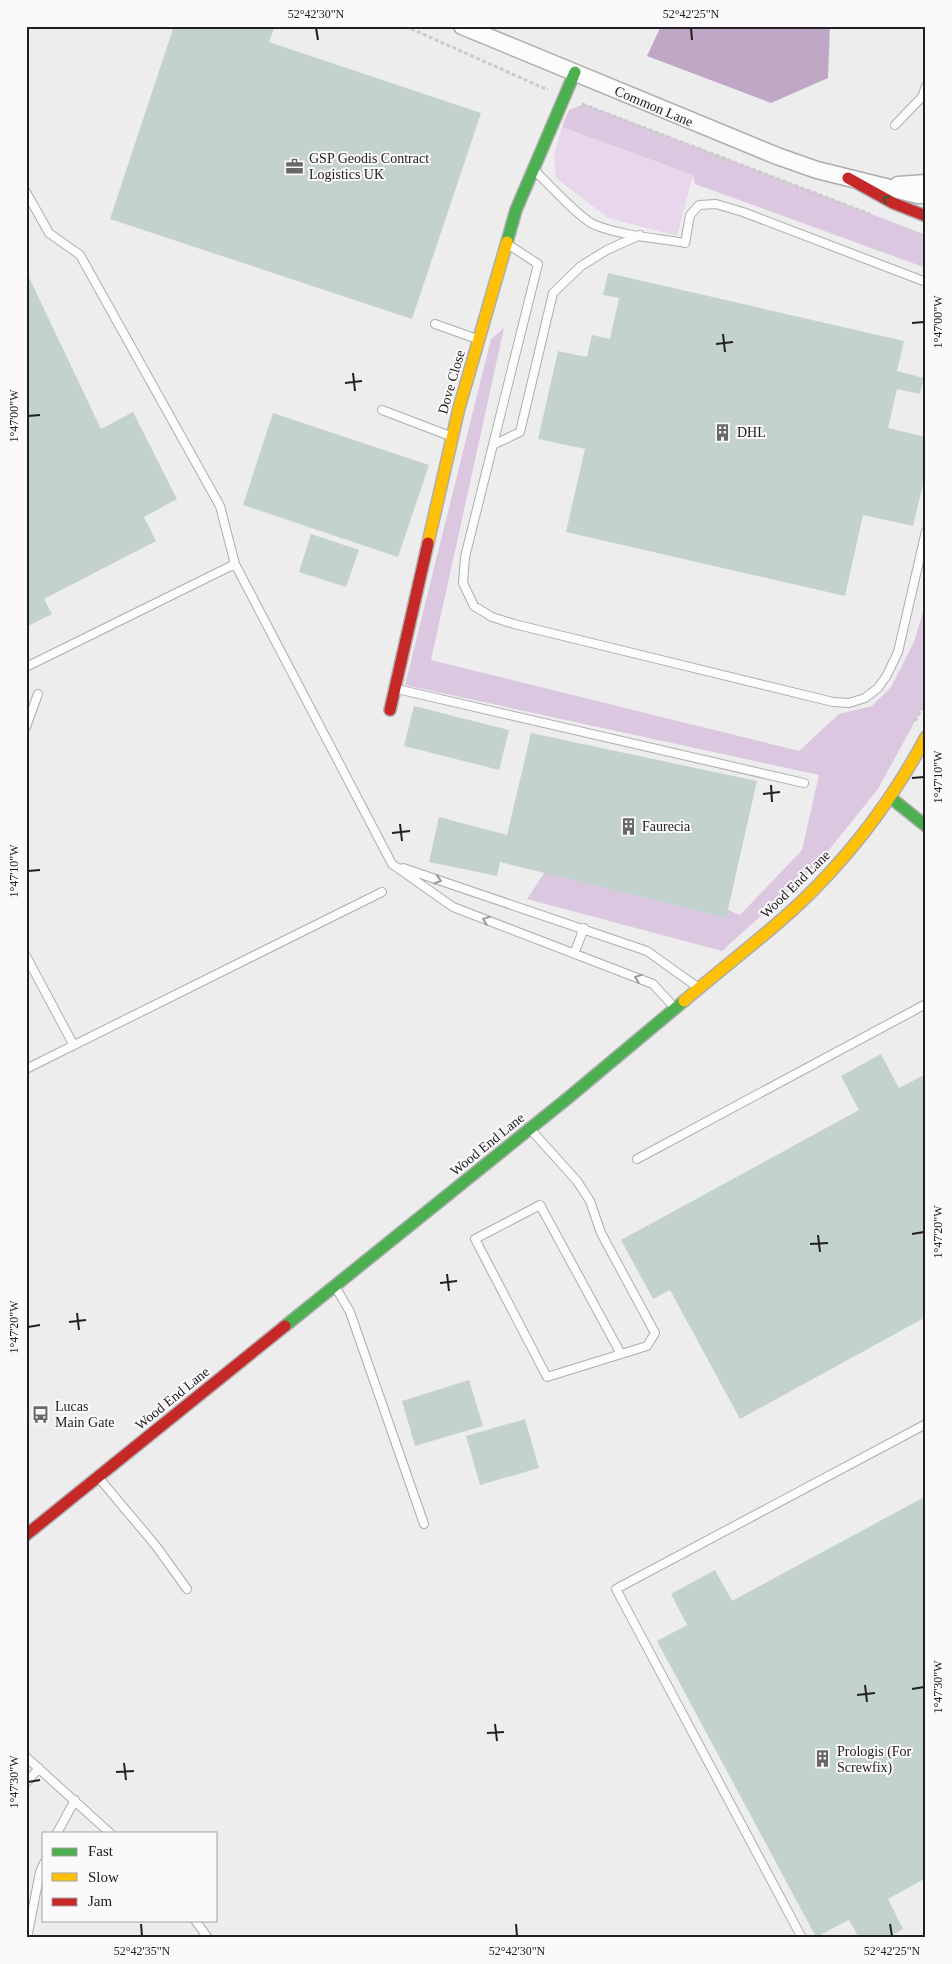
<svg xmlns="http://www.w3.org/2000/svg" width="952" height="1964" font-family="Georgia,serif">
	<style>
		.green { fill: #e8d6ed }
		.forest { fill: #dbc7e0 }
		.water { fill: #bfa7c5 }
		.building { fill: #c4d2cf }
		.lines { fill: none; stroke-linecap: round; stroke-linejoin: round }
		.lane-casing { stroke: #aeadae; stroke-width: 10 }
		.street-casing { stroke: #aeadae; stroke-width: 19 }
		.fast-casing { stroke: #aeadae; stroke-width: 14 }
		.slow-casing { stroke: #aeadae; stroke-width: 14 }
		.jam-casing { stroke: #aeadae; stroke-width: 14 }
		.path { stroke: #cccbcc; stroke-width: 3; stroke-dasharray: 4 2.5; stroke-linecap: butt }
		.lane { stroke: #fcfcfc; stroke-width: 8 }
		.street { stroke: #fcfcfc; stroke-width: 16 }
		.fast { stroke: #4caf50; stroke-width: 11 }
		.slow { stroke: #ffc107; stroke-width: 11 }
		.jam { stroke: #c62828; stroke-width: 11 }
		.oneway { stroke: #346036 }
		.oneway2 { stroke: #999 }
		.ticks { fill: none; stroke: #212021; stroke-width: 2 }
		.labels { text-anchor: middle; stroke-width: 4; stroke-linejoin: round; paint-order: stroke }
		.street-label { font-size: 14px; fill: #212021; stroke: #fcf9fd }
		.poi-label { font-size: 14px; fill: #212021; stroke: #fcf9fd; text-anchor: start }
		.neatline { fill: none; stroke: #212021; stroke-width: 2 }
		.ticks-label { font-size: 12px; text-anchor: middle; fill: #212021 }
	</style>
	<rect width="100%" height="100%" fill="#eeedee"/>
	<path class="green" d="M562,127L693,175L677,236L608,218L556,178L554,155Z"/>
	<path class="forest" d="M584,104L926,235V268L695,184L693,175L562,127L569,110Z
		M504,328L431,660L799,751L839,714L872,706L891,687L914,642L926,602V701L878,789L816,866L722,951L527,899L545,872L726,918L728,910L740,915L802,850L819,775L405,685L491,339Z"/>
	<path class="water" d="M661,26H830L828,78L771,103L647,56Z"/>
	<path class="building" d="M174,26H215L223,29L224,26H275L269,42L481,113L412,319L110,219Z
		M26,271L101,429L133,412L177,499L144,517L156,541L44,599L52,614L26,627Z
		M608,273L904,341L897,371L924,378L920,394L897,389L888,428L926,437V472L913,526L863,515L845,596L566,532L585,449L538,439L558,351L587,357L592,335L610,339L619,298L603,295Z
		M273,413L429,465L398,557L243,505Z
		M311,534L359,550L346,587L299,572Z
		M414,706L509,730L499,770L404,746Z
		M531,733L757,781L726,918L500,862L497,876L429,862L439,817L507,835Z
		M881,1054L899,1088L926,1074V1317L740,1419L670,1290L653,1299L621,1240L859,1110L841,1076Z
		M469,1380L483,1426L415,1446L402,1401Z
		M525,1419L539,1468L480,1485L466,1436Z
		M926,1496V1878L888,1899L903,1929L887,1938H859L849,1920L816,1937L657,1641L687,1625L671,1594L715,1570L732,1601Z"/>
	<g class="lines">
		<defs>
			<path id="lane" d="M895,125L922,97L926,86
				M535,171C548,183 580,219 595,225C623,236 656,238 685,243L690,215L699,205L716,204L743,212L926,282
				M26,192L49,233L80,255L220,506L235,564L392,864L453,907L653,984L674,1007
				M509,245L538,264L465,557L463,583L474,606L492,617L514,624L833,702L849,703L865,698L878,688L887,675L898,652L926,531
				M435,324L477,339
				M382,410L450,436
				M493,445L520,432L553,293L581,266L607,250L640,235
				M26,667L235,564
				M397,689L804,783
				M26,727L38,694
				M403,868L647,951L696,986
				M574,954L584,928
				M26,956L73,1044
				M26,1069L382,892
				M532,1131L577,1181L590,1201L601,1233L655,1333L647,1346L547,1377L475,1239L540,1205L621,1354
				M637,1159L926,1004
				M336,1288L350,1312L424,1524
				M99,1478L156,1546L187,1589
				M26,1757L110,1833
				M26,1783L39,1768
				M57,1833L75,1800
				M195,1920L208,1938
				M27,1938L40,1872L44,1863
				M802,1938L616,1589L926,1424"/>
			<path id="street" d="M462,26L777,156L817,170L918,195H926
				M898,185L926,183"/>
			<path id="fast" d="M507,242L516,210L575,72
				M891,798L926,826
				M285,1326L568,1098L684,1001"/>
			<path id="slow" d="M428,543L459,408L507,242
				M684,1001C721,969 761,939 797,906C849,857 893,799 926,737"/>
			<path id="jam" d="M848,178L893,203L926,216
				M390,710L428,543
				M26,1535L285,1326"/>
		</defs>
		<use href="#lane" class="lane-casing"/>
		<use href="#street" class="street-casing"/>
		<use href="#fast" class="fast-casing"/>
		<use href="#slow" class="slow-casing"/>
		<use href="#jam" class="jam-casing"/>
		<path class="path" d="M405,26L548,90
			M582,104L870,214
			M915,721L926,701"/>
		<use href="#lane" class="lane"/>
		<use href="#street" class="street"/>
		<use href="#fast" class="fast"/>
		<use href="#slow" class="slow"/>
		<use href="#jam" class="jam"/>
	</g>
	<defs><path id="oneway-chevron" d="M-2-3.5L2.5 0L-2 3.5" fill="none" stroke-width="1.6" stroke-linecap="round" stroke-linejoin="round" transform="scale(1.25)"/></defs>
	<use class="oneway" href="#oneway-chevron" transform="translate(886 199) rotate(-151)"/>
	<g class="oneway2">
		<use href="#oneway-chevron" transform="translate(438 880) rotate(17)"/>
		<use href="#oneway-chevron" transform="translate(486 920) rotate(-159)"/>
		<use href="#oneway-chevron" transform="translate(638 978) rotate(-159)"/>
	</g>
	<path class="ticks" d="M316,28L318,40M691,28L692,40M912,323L924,322M723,334L725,352M716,344L733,342M353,373L355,391M345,383L362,381M28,416L40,415M912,778L924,777M771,785L772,802M763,794L780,792M400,824L402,841M392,833L410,831M28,871L40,870M912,1234L924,1232M818,1235L820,1252M810,1244L828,1243M447,1274L449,1291M440,1283L457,1281M77,1313L79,1330M69,1322L86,1320M28,1327L40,1325M865,1685L867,1702M912,1689L924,1687M857,1695L875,1693M495,1724L497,1741M487,1733L504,1732M124,1763L126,1780M116,1772L134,1771M28,1782L40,1780M141,1924L142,1936M516,1924L517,1936M890,1924L892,1936"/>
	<defs>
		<symbol id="office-bare" viewBox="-9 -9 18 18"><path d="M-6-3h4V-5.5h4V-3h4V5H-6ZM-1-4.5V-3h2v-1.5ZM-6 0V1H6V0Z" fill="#696869" stroke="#fcf9fd" stroke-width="2.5" paint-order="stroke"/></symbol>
		<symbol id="building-bare" viewBox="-9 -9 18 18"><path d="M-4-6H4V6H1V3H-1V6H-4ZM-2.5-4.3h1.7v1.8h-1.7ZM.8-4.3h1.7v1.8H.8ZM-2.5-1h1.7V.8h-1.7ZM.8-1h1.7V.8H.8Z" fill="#696869" stroke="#fcf9fd" stroke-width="2.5" paint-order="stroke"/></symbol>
		<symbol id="bus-bare" viewBox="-9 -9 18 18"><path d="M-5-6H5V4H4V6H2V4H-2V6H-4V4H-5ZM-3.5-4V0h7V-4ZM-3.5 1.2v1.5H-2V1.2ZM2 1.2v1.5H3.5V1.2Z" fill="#696869" stroke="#fcf9fd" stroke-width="2.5" paint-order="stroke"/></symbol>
	</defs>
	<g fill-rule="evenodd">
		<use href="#office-bare" x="282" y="154" width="25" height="25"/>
		<use href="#building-bare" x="710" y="420" width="25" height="25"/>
		<use href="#building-bare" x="616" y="814" width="25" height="25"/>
		<use href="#bus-bare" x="28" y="1402" width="25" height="25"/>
		<use href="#building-bare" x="810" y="1746" width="25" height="25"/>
	</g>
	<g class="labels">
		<g class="street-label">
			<text transform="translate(654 106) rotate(23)" y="5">Common Lane</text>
			<text transform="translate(451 382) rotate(-74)" y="5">Dove Close</text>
			<text transform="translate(795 884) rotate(-44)" y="5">Wood End Lane</text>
			<text transform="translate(487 1144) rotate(-39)" y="5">Wood End Lane</text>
			<text transform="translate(172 1398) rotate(-39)" y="5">Wood End Lane</text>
		</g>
		<g class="poi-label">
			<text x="309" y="163">GSP Geodis Contract<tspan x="309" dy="16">Logistics UK</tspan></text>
			<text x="737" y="437">DHL</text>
			<text x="642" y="831">Faurecia</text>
			<text x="55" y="1411">Lucas<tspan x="55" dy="16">Main Gate</tspan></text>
			<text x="837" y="1756">Prologis (For<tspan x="837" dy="16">Screwfix)</tspan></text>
		</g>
	</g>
	<rect width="952" height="1964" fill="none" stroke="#fcf9fd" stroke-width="55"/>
	<rect x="42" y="1832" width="175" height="90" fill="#fcf9fd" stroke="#a4a2a5"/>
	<rect x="52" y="1848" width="25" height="8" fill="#4caf50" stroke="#a4a2a5"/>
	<text x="88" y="1856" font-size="15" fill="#212021">Fast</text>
	<rect x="52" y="1873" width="25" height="8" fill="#ffc107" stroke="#a4a2a5"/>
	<text x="88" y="1882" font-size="15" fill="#212021">Slow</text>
	<rect x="52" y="1898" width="25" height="8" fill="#c62828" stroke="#a4a2a5"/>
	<text x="88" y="1906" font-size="15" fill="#212021">Jam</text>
	<rect x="28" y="28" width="896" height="1908" class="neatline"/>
	<g class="ticks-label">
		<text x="316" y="18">52°42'30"N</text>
		<text x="691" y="18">52°42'25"N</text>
		<text transform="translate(938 322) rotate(-90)" y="4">1°47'00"W</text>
		<text transform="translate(14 416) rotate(-90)" y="4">1°47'00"W</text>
		<text transform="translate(938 777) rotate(-90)" y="4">1°47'10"W</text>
		<text transform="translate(14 871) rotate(-90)" y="4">1°47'10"W</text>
		<text transform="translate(938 1232) rotate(-90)" y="4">1°47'20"W</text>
		<text transform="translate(14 1327) rotate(-90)" y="4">1°47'20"W</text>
		<text transform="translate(938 1687) rotate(-90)" y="4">1°47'30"W</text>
		<text transform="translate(14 1782) rotate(-90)" y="4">1°47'30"W</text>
		<text x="142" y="1955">52°42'35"N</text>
		<text x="517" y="1955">52°42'30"N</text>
		<text x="892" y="1955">52°42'25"N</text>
	</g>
</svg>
